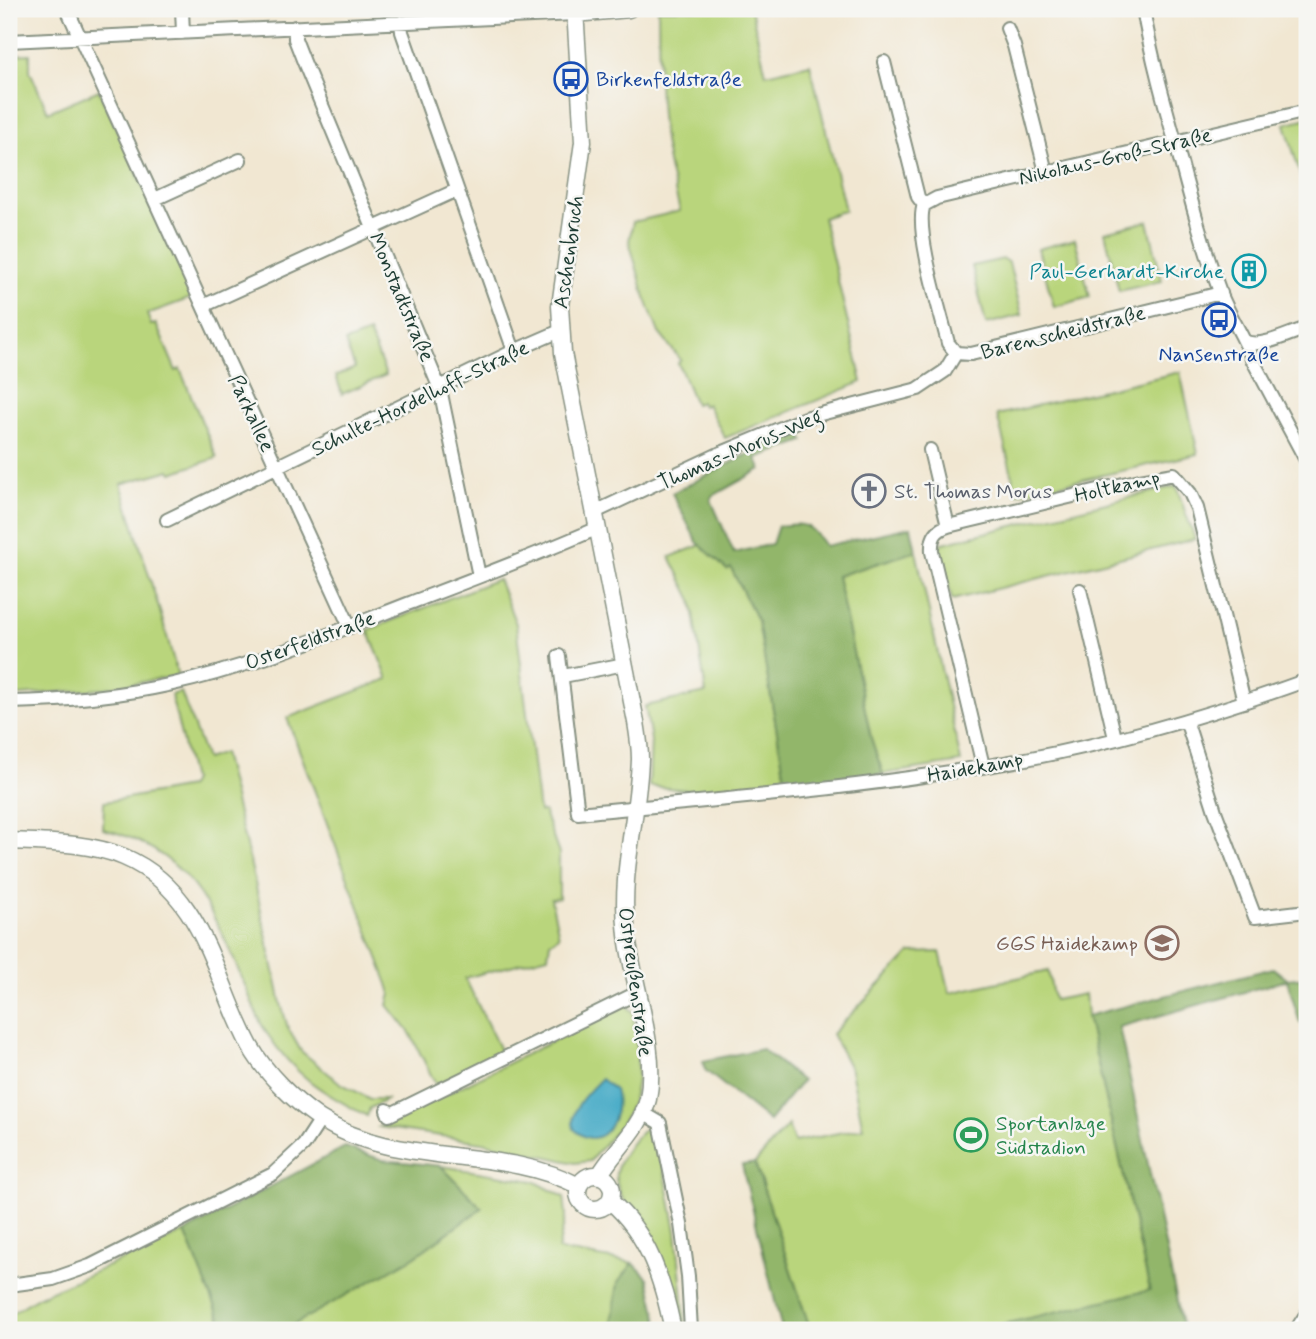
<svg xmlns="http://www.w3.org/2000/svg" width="1316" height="1339" font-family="Mynerve,sans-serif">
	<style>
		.green { fill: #b9d57b; stroke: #6c8958; stroke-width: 2 }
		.forest { fill: #92b66b; stroke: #587a50; stroke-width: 2 }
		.water { fill: #48acc7; stroke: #34747e; stroke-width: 2 }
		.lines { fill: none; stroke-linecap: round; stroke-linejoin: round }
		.street-casing { stroke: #889283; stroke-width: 16 }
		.secondary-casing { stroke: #889283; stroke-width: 19 }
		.street { stroke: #fff; stroke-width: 12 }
		.secondary { stroke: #fff; stroke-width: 16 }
		.labels { text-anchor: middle; stroke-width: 5; stroke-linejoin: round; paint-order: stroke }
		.transit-label { font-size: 21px; fill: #164399; stroke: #f6f6f2; text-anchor: start }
		.street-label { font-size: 21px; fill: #1f3d34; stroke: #f6f6f2 }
		.culture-label { font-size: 21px; fill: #0d838f; stroke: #f6f6f2; text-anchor: end }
		.worship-label { font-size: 21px; fill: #5b616d; stroke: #f6f6f2; text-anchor: start }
		.education-label { font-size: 21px; fill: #785e54; stroke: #f6f6f2; text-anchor: end }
		.leisure-label { font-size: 21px; fill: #27864d; stroke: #f6f6f2; text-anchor: start }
	</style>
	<rect width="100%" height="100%" fill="#f6f6f2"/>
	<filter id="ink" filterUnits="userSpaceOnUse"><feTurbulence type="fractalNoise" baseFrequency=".0143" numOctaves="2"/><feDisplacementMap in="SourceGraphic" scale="14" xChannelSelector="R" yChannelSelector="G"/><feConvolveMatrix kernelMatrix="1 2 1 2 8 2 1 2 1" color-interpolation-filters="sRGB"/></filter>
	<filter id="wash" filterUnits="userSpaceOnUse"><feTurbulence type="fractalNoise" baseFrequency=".00686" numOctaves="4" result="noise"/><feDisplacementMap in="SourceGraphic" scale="28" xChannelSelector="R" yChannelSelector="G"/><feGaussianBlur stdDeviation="1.57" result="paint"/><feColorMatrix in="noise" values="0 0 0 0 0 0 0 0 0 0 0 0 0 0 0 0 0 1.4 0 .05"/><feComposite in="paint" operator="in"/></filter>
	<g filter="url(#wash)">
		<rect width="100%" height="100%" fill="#f1e7d2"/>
		<path class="green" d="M658,9H751L766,74L810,64L845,210L823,218L862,382L725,438L707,404L703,406L701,402L695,404L678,363L681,360L659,333L645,297L629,241L633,222L680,211C676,193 670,175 667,157C657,111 659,56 658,9Z
			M30,54V71L48,112L99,90L194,297L147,314L151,325L156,324L176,371L180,369L217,458L172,473L170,470L121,484L161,615L178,676L100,689L9,696V55Z
			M1307,118V197L1285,124Z
			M1148,221L1162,281L1119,291L1105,232Z
			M1075,239L1090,297L1054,307L1038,249Z
			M1003,259L1009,263L1022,315L986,324L972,266Z
			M369,333L386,375L342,394L336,376L355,368L345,342Z
			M1180,372L1198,454L1017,494L997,415Z
			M1176,486L1195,539L952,600L939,544Z
			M701,545L727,569L731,568L758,622L786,784L708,792L649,786L651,740L645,706L706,693L692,600L670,557Z
			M916,551L961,762L883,774L871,738L837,576Z
			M498,579L516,624L539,812H544L559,854V898L551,899L559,936L550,942L548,956L465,978L501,1052L436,1085L410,1033L388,1005L391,994L388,984L287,718L388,679L368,630Z
			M181,692L206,759L223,753L254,878L281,1004L288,1028L301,1051L340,1083L370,1099H388L370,1108L367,1116C321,1092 295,1076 266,1032C257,1018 251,999 244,983C212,909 189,850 103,829L104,802L189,787L192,780L171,695Z
			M940,952L950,993L1048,971L1054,1000L1085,994L1087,1016L1150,1291L978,1330H808L809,1325L755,1163L788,1125L794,1142L863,1128L851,1070L832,1034L910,953Z
			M626,1005L633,1012C638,1052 645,1093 618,1128C609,1139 599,1150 590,1161L575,1163L482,1142L379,1127Z
			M654,1125L656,1127L676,1231L686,1330H680C673,1303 669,1273 656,1248C643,1225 620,1205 616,1179C613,1164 640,1126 654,1125Z
			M441,1166L534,1181L564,1197L566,1214L558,1250L633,1263L618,1283L611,1330H284L414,1257L482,1208Z
			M185,1232L225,1330H9V1315L38,1297Z"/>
		<path class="forest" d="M801,433L804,441L756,458L761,469L713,496L711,500L734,553L772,544L778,526C806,523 809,522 825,546L911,527L916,551L837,576L871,738L883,774L786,784L758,622L731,568L727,570L697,542L672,493L768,444Z
			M1273,968L1287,979L1307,977V1021L1300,1023L1287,980L1119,1027L1183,1330H978L1150,1290L1087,1016Z
			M762,1049L802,1081L769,1121L705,1070L703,1061Z
			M345,1147L383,1160L441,1166L482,1208L414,1257L284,1330H225L185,1232Z
			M755,1163L809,1326L808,1330H782L742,1165Z
			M633,1263L648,1278L660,1330H611L618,1283Z"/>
		<path class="water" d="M601,1079L615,1090C623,1116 601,1156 574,1129C568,1110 588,1092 601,1079Z"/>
	</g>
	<g filter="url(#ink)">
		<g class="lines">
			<defs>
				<path id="street" d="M67,9L350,627
					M182,9L183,33
					M1143,9C1152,60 1166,109 1180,159C1192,204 1204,249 1220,292C1229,316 1244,336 1252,359L1307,462
					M401,22L402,32L514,351
					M295,27V39L304,62L440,389L479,576
					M1007,28L1014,46L1046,172
					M9,41L575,14
					M884,62L918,197L924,205
					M155,199L240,160
					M924,205C914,228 941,314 948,343L956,353L971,354L1221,293
					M924,205L937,198L1307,111
					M203,306L457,190
					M1246,342C1263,348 1290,333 1307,328
					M930,450L948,526C935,530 931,538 932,552L983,766
					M595,512L719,454L805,418L918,389L945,371L956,353
					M167,520L514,351L560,331
					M948,526L1140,480L1174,474L1190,493L1197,508L1244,702
					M1080,590L1115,738
					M559,656L578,813C727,799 878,787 1026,759C1122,741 1216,713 1307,680
					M563,676L625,664
					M9,702C64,701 119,696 173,684C254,666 333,633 410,603C473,579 537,555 598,528
					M1186,720L1215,811L1255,917L1307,911
					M387,1110L389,1115L637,993
					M643,1113L660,1123L681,1224L688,1276L691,1330
					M9,1285L53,1279L90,1266L273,1174L304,1145L321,1119
					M1296,1330L1307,1313"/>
				<path id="secondary" d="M575,9L583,142L560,306L563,353L636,722C638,734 640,747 640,759C638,820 619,873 627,935C633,986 658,1049 648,1099C641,1129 614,1150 599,1176
					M575,14L629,9
					M9,841C47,843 88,842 124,857C205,892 213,977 250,1046C266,1074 293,1100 319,1118C396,1169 499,1144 579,1186
					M578 1192a17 17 0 1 1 34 0a17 17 0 1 1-34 0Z
					M610,1201C649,1234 663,1282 673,1330"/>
			</defs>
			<use href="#street" class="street-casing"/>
			<use href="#secondary" class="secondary-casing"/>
			<use href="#street" class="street"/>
			<use href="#secondary" class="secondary"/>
		</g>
	</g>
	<defs>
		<symbol id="bus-ring" viewBox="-11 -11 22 22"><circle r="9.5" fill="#f6f6f2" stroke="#1a4fb4" stroke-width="1.5"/><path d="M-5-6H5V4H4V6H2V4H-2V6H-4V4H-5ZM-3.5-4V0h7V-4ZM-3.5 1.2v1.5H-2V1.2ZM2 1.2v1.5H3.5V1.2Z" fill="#1a4fb4"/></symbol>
		<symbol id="building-ring" viewBox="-11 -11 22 22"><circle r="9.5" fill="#f6f6f2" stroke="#0f9aa8" stroke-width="1.5"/><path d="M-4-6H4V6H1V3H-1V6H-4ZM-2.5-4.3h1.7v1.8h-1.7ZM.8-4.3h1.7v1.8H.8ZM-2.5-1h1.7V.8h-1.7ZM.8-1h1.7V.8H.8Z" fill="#0f9aa8"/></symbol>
		<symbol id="church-ring" viewBox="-11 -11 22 22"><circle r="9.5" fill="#f6f6f2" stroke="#6b7280" stroke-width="1.5"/><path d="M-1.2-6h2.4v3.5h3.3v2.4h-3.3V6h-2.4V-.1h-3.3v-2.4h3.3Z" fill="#6b7280"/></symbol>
		<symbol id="school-ring" viewBox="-11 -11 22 22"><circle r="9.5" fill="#f6f6f2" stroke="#8d6e63" stroke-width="1.5"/><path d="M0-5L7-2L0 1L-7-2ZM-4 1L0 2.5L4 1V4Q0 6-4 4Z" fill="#8d6e63"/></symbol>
		<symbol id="stadium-ring" viewBox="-11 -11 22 22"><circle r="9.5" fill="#f6f6f2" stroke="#2e9e5b" stroke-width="1.5"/><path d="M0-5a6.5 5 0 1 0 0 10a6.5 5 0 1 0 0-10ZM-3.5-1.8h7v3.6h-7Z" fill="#2e9e5b"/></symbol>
	</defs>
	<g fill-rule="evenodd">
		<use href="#bus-ring" x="552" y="60" width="38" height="38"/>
		<use href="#building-ring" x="1230" y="252" width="38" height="38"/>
		<use href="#bus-ring" x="1200" y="301" width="38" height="38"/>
		<use href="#church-ring" x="850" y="472" width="38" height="38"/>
		<use href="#school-ring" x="1143" y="924" width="38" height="38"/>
		<use href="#stadium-ring" x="952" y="1116" width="38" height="38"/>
	</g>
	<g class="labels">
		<g class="transit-label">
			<text x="596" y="86">Birkenfeldstraße</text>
			<text x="1219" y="361" text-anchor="middle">Nansenstraße</text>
		</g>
		<g class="street-label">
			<text transform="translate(1115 156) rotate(-13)" y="7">Nikolaus-Groß-Straße</text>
			<text transform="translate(568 252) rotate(-82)" y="7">Aschenbruch</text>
			<text transform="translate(402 297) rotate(67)" y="7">Monstadtstraße</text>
			<text transform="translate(1063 332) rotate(-14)" y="7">Barenscheidstraße</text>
			<text transform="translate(420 398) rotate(-26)" y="7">Schulte-Hordelhoff-Straße</text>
			<text transform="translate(252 413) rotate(65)" y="7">Parkallee</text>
			<text transform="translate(740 449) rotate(-23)" y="7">Thomas-Morus-Weg</text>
			<text transform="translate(1117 486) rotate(-13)" y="7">Holtkamp</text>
			<text transform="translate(310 640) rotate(-20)" y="7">Osterfeldstraße</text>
			<text transform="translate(975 767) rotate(-10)" y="7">Haidekamp</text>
			<text transform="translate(636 982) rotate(82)" y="7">Ostpreußenstraße</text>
		</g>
		<g class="culture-label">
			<text x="1224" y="278">Paul-Gerhardt-Kirche</text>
		</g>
		<g class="worship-label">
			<text x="894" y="498">St. Thomas Morus</text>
		</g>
		<g class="education-label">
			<text x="1138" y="950">GGS Haidekamp</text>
		</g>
		<g class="leisure-label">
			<text x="996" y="1130">Sportanlage<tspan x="996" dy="24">Südstadion</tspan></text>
		</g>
	</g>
	<rect width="1316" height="1339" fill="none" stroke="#f6f6f2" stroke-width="35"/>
</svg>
